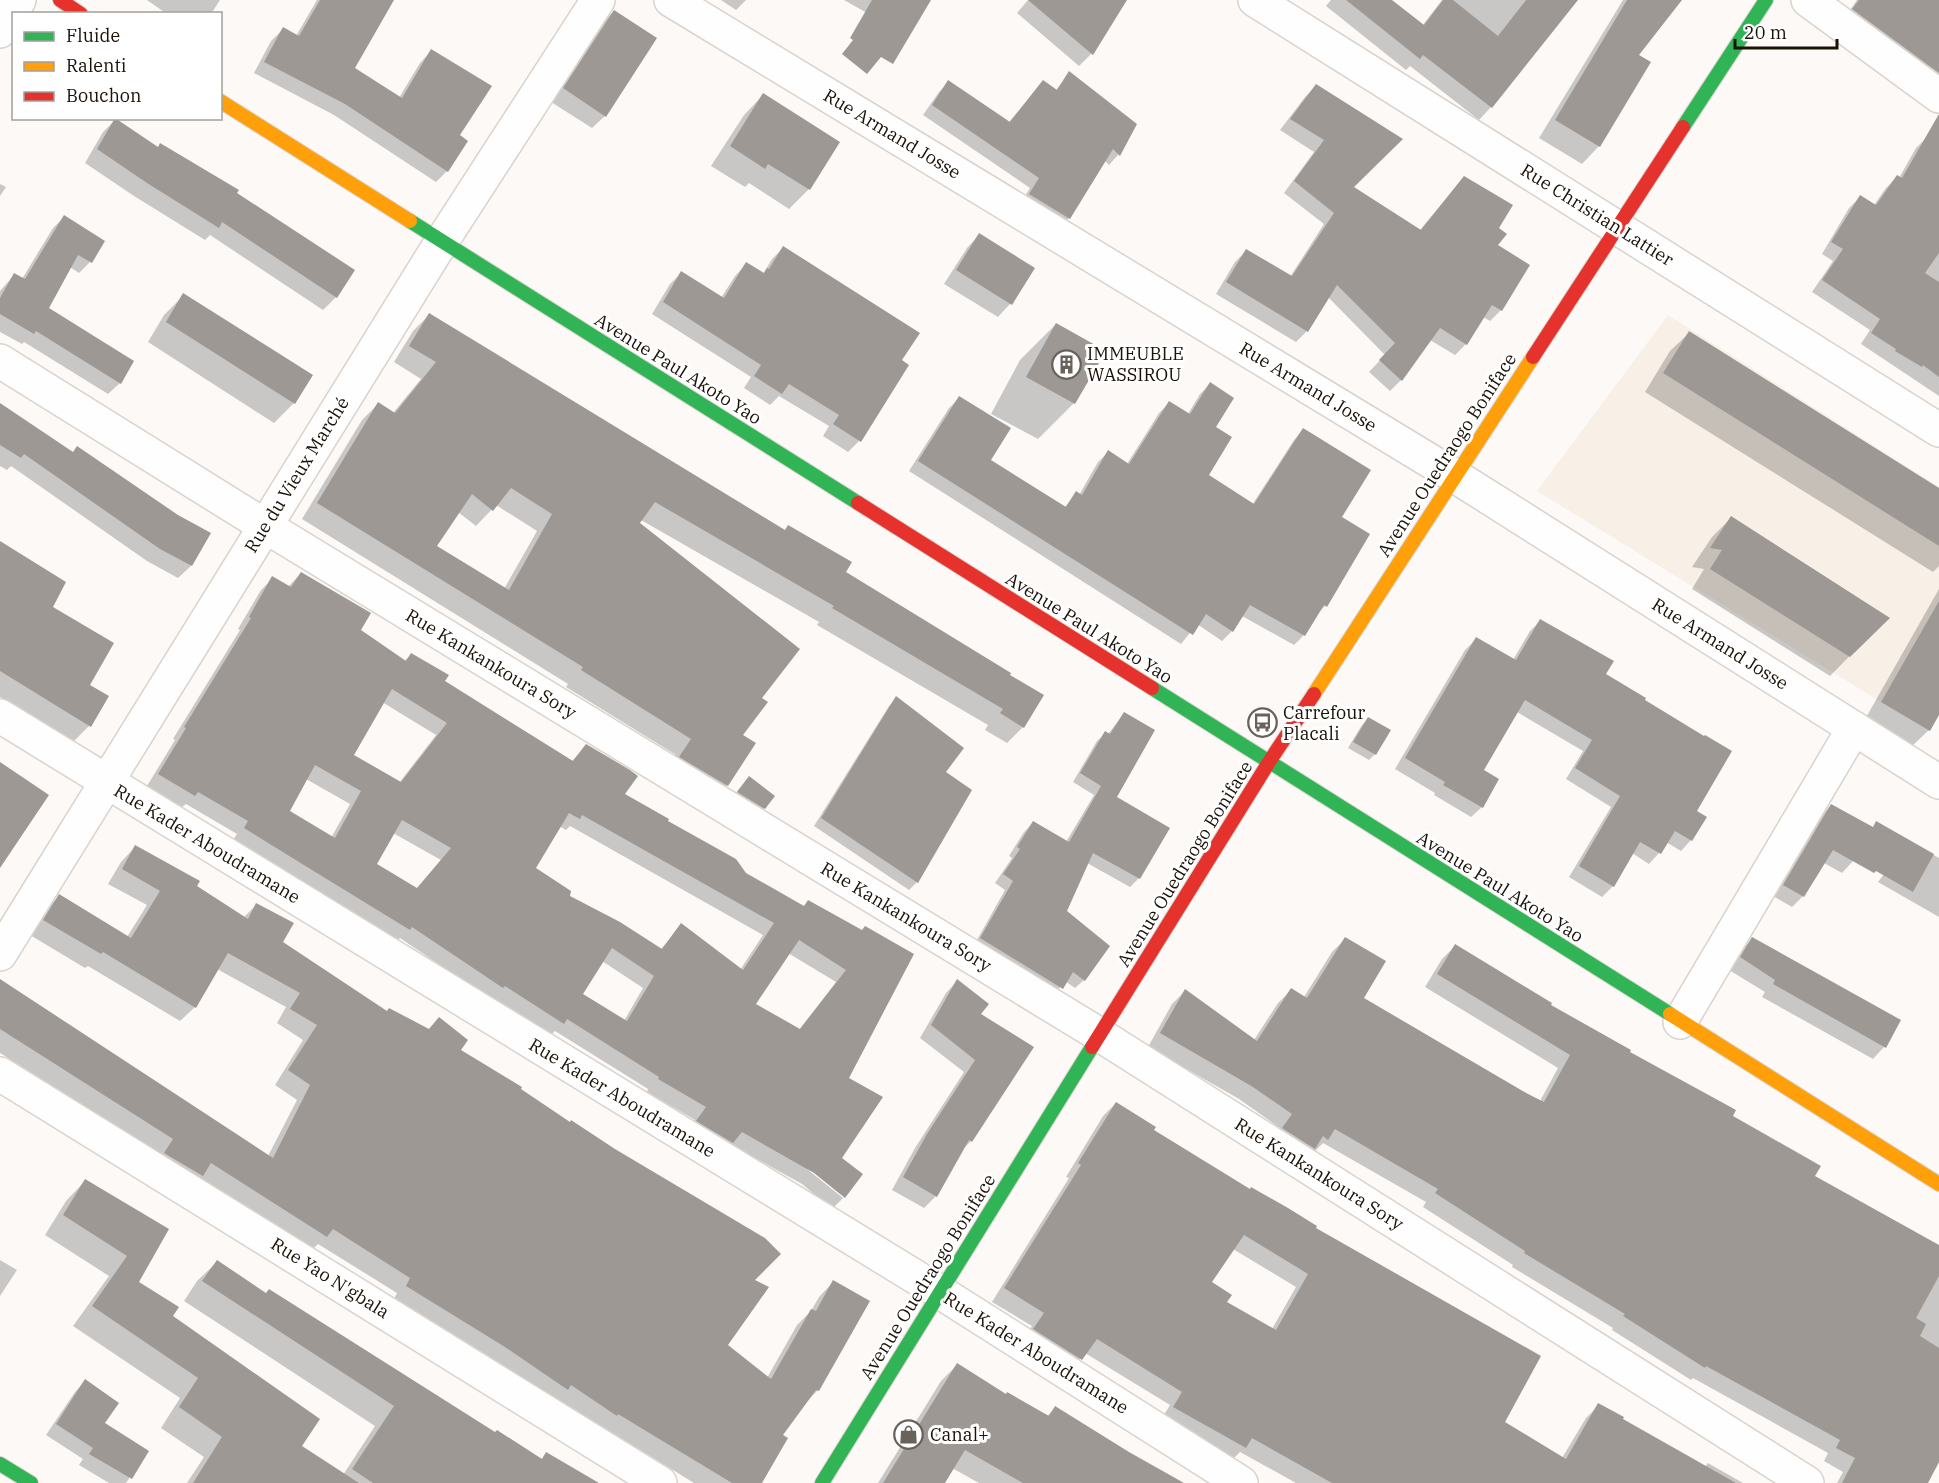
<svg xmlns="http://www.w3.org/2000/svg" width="1939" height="1483" font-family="'IBM Plex Serif',serif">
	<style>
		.built { fill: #f8efe6 }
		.shadow { fill: #0003; fill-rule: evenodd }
		.building { fill: #9d9893; fill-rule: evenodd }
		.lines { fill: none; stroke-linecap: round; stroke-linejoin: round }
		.street-casing { stroke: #d9d3cd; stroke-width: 36 }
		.fast-casing { stroke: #d9d3cd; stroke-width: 16 }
		.slow-casing { stroke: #d9d3cd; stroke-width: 16 }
		.jam-casing { stroke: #d9d3cd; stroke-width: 16 }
		.street { stroke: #fffefe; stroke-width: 33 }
		.fast { stroke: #30b455; stroke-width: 14 }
		.slow { stroke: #ff9f0a; stroke-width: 14 }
		.jam { stroke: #e5322d; stroke-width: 14 }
		.labels { text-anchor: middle; stroke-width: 6; stroke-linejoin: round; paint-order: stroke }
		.street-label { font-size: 18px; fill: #1a1107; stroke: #fff }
		.poi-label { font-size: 18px; fill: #1a1107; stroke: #fff; text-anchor: start }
	</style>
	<rect width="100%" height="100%" fill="#fcf9f7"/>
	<path class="built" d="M1668,315L1939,487V601L1881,702L1537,491Z"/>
	<path class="shadow" d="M147,0H220L211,14H167Z
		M317,0H392L353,68L399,98L420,63L431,51L447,171L436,182L334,115L254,73L271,41L283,29L296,36Z
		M721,0H746L736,10Z
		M844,0H887L874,17Z
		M1028,0H1085L1111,23L1091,54L1079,66L1017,13Z
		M1331,0H1390L1422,26L1442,0H1577L1491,107L1479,120L1410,66L1406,70L1326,6Z
		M1623,0H1656L1599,146L1582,164L1539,138Z
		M1857,0H1939V95L1841,23Z
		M614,11L605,116L592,128L551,102L601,24Z
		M1070,73L1135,124L1118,155L1109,165L1104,160L1069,218L1059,228L1020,204L1030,188L923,115L939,92L949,82L1008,123L1043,82L1055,91Z
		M1316,86L1352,188L1419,231L1464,177L1497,228L1496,245L1501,310L1490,321L1483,317L1466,344L1455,355L1430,340L1401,380L1390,391L1369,372L1385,355L1328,297L1307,331L1296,342L1216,294L1235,262L1246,251L1290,277L1324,224L1284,193L1314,152L1280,130L1305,97Z
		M763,95L838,142L809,189L789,209L749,183L745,187L711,166L744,115Z
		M116,119L157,149L235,193L336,297L323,310L210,235L205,240L134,196L85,163L103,132Z
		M1927,137L1939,145V396L1861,344L1870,330L1812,292L1833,261L1822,254L1849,208L1860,197L1874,205L1886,188L1897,177L1899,178L1916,148Z
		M0,184L6,187L0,196Z
		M64,217L90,262L79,273L70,267L47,308L120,383L108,394L24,342L22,344L0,332V291L14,275L22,279L53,228Z
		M979,235L1033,268L1010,304L998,317L944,284L967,248Z
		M783,248L900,361L859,441L848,452L823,436L829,426L779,396L770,405L744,388L751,377L652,314L670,284L681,273L721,298L735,276L746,264L763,274L772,259Z
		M184,295L311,375L293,404L274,423L148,342L164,315Z
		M429,315L844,573L930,624L929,626L1023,727L1007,743L985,730L988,725L817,625L819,622L641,520L638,524L760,698L741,735L754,744L727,785L711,801L664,773L676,755L566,687L568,684L302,519L362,420L378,404L393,413L421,379L394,362L413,331ZM496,505L537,531L504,589L435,546L458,512L476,526Z
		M1056,324L1074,403L1038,439L991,414L1020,360Z
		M1689,333L1939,489V566L1933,572L1645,392L1670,351Z
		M1210,384L1214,428L1207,475L1252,505L1294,440L1303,430L1340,518L1325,606L1317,614L1304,635L1294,645L1242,616L1232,631L1222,641L1197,624L1181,644L909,471L949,408L959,398L989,461L1064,508L1076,493L1079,495L1098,462L1108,452L1127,464L1159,413L1169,403L1188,414L1200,394Z
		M0,405L72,453L77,448L191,566L178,578L147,561L11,466L7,470L0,466Z
		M1731,518L1887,618L1830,676L1692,589L1704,569L1692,567L1712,537Z
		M301,573L359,631L404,661L411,655L443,681L571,762L586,746L622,794L745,874L803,908L861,932L847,1079L807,1169L843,1198L832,1209L802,1184L730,1144L720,1154L685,1133L695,1120L647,1092L648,1089L555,1031L551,1035L492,997L490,999L400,938L397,941L233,840L237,834L186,804L182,807L147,786L175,740L173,739L240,630L238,629L261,590L273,578L288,587ZM382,702L436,735L399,783L352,756ZM306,779L350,804L331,838L288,811ZM559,826L566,830L570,826L763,935L740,970L682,925L660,950L568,896L534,869ZM393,833L441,860L416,890L375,865ZM788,953L836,982L799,1030L754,1004ZM602,961L643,988L624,1021L581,994Z
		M1939,589V712L1929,730L1910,748L1864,721Z
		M1540,621L1604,675L1643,701L1695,812L1691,840L1681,851L1666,842L1659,853L1649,864L1632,853L1613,886L1602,897L1569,877L1611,807L1566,779L1583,751L1517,712L1482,771V807L1471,817L1434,795L1435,793L1395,769L1465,650L1476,639L1513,660L1530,631Z
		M0,623L107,697L89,726L73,742L0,697Z
		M897,698L944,773L917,882L909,890L814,826L889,706Z
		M1124,714L1115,798L1168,828L1139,878L1130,887L1087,863L1065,911L1084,980L1075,988L1065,981L1053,996L973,947L1005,890L995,883L1012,858L1009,856L1024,832L1033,823L1066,842L1094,795L1073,782L1097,741L1106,733L1108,734Z
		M1368,719L1375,754L1369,760L1348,748L1362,725Z
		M743,784L764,808L758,814L732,798Z
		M1831,805L1872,828L1853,861L1842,873L1824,863L1803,896L1792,907L1773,896L1820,817Z
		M1909,841L1939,858V917L1878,882Z
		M135,847L243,918L257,904L281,942L387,1012L428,1030L439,1019L459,1051L519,1090L753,1281L726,1345L767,1378L797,1325L811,1311L819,1297L833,1282L818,1390L804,1404L781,1436L760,1483H694L603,1427L601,1429L557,1399L553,1403L393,1301L397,1293L318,1244L312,1250L0,1053V992L268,1156L297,1100L275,1085L303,1040L277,1023L286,1007L217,969L195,1007L180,1021L88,966L85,968L30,935L45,910L60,896L127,937L147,905L108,884L121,862Z
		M1345,939L1362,998L1540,1101L1558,1068L1425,987L1442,959L1455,946L1731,1117L1813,1176L1939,1247V1462L1926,1483H1837L1843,1472L1824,1461L1828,1453L1693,1378L1691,1380L1612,1330L1613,1328L1512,1267L1513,1265L1423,1207L1426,1202L1323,1143L1314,1152L1270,1142L1280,1128L1239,1099L1148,1047L1172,1004L1185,991L1254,1040L1278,1003L1291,990L1304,997L1332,952Z
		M1752,939L1884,1047L1873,1059L1762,997L1765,992L1729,970L1741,951Z
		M957,981L979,1014L971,1141L961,1151L936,1196L924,1208L892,1190L915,1148L964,1072L920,1038L946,993Z
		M1116,1103L1152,1131L1314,1229L1503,1422L1562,1458L1586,1418L1599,1405L1621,1419L1705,1467L1708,1463L1743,1483H1296L1240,1452L1232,1460L1161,1420L1170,1405L1085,1353L1068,1372L1021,1342L1032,1326L992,1302L1069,1178L1066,1177L1103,1116ZM1233,1249L1296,1287L1272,1329L1225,1303L1210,1283Z
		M85,1181L167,1229L137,1283L300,1447L343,1475L375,1426L184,1301L197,1281L217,1262L265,1295L495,1434L540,1460L547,1454L596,1483H187L204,1457L161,1428L180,1398L73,1326L109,1276L45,1235L66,1201Z
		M0,1260L17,1270L0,1296Z
		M957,1365L1006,1396L1047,1416L1055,1408L1172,1483H979L952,1468L943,1483H878L941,1381Z
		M85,1381L103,1424L147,1452L126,1483H109L79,1465L83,1459L46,1435L75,1392Z"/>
	<path class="building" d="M320,0H394L355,68L402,98L431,49L492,86L460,135L468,141L448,172L345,104L264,62L283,27L299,36Z
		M872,0H931L893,64L881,57L867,74L842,54L853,40L850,38Z
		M1028,0H1127L1093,55Z
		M1346,0H1392L1424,25L1443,0H1453L1498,36L1526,0H1578L1492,108L1423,55L1420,59Z
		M1627,0H1682L1639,55L1651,62L1600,147L1555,120Z
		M1859,0H1939V73L1852,9Z
		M614,10L657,38L606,117L563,88Z
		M1069,71L1137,124L1120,156L1113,149L1070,219L1029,194L1039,178L932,105L948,80L1010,122L1043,80L1057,90Z
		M1316,84L1403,139L1354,187L1421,230L1464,176L1513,205L1499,228L1507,234L1498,245L1530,265L1502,311L1492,305L1467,345L1440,328L1402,381L1379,360L1395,343L1337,285L1308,332L1226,282L1246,249L1292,276L1334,213L1294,181L1324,140L1290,119Z
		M763,93L840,142L810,190L768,164L765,169L730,146Z
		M1939,114V253L1925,273L1939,282V377L1923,365L1922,367L1895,351L1896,349L1871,333L1880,319L1822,280L1843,249L1831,242L1860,195L1876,205L1897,175L1902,178Z
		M115,118L158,147L160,143L239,190L237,193L355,270L337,298L222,222L219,228L147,183L97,149Z
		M64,215L105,241L92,263L78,255L49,308L134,361L121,384L36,331L34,334L0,314V298L14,273L25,279Z
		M979,233L1035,268L1012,305L956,270Z
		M783,246L920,333L902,360L909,365L861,442L833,424L839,415L789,384L782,394L754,376L761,365L663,302L681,271L724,298L746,262L764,273L767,268L769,269Z
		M183,293L313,375L295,404L166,322Z
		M429,313L785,530L788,525L852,562L846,572L1011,673L1010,675L1044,695L1024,728L1000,713L1003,709L832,608L834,606L655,502L640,523L800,649L762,698L768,702L743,735L756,743L728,786L679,757L691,739L581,670L583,667L317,503L378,402L395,413L436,362L409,346ZM511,488L552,514L509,590L437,546L472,494L493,511Z
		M1056,323L1106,351L1075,404L1026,377Z
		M1689,331L1939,488V546L1663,373Z
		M1210,382L1234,398L1216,427L1232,437L1209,475L1254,504L1303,428L1371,470L1342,517L1370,534L1327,607L1324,605L1305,636L1250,605L1233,632L1206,614L1193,635L918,461L959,396L1011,428L991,460L1066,507L1076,491L1082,495L1108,450L1129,464L1169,401L1190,414Z
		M0,403L73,452L77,446L178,515L211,533L192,566L160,549L24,454L21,458L0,445Z
		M1731,516L1890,618L1850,657L1710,569L1722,550L1710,548Z
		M0,541L66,582L53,607L114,643L90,685L109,696L91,727L0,671Z
		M301,572L371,613L361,630L406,661L411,653L449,675L445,681L573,761L586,744L630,770L638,776L625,794L669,819L668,821L736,859L746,873L804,906L808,900L862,930L865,926L914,954L849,1078L883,1097L842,1158L863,1174L845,1198L814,1173L742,1132L733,1143L696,1121L706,1107L658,1079L659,1077L567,1019L564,1024L505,986L503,988L412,927L410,930L325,878L244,828L248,821L198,792L195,796L158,774L186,728L184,727L251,618L249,617L272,576L291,587ZM392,689L447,723L401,782L354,755ZM315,765L361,791L335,838L290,811ZM569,813L580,819L582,815L774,923L743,970L681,923L662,949L620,922L570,896L571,891L536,868ZM402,820L451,848L417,888L377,864ZM799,940L846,970L800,1029L756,1004ZM612,948L654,976L627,1021L583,994Z
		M1939,601V715L1930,731L1881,702Z
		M1540,619L1614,661L1606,674L1646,698L1645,700L1704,736L1705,735L1732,751L1697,811L1707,817L1692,841L1675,831L1661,854L1640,842L1614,887L1579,866L1620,796L1575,768L1592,740L1525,700L1484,770L1499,779L1483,808L1443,785L1445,782L1405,758L1476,637L1516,660Z
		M896,696L964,748L946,772L972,790L918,883L821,818Z
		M1124,712L1155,730L1117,797L1170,828L1140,879L1093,853L1067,911L1110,946L1085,981L1073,972L1063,989L980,938L1013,881L1003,874L1020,849L1017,847L1033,821L1069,842L1101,786L1080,773L1105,731L1110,734Z
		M1368,717L1391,730L1376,755L1353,742Z
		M0,762L49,795L0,868Z
		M749,776L775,796L765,809L737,792Z
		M1831,804L1873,827L1876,821L1934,854L1913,892L1876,871L1874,873L1833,850L1804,897L1783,885Z
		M135,845L200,881L197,886L248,919L256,903L294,923L283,942L387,1011L389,1008L429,1029L439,1017L468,1040L461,1050L522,1087L521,1089L570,1122L571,1120L615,1149L765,1238L781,1254L755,1280L769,1287L728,1345L771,1379L811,1309L816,1311L833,1280L870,1301L819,1391L816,1390L783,1435L788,1438L762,1483H732L618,1414L617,1416L571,1385L568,1390L505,1347L406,1286L410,1278L333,1229L327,1237L211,1163L203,1176L164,1153L173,1139L0,1029V979L273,1158L310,1085L288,1070L317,1025L290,1009L300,993L228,953L196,1008L103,952L101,954L43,920L59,894L131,938L160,891L122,869Z
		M1345,937L1386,961L1364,998L1526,1093L1544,1102L1570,1055L1437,974L1455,944L1552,1003L1551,1005L1631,1050L1630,1052L1736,1110L1733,1116L1821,1166L1815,1176L1939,1245V1276L1916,1318L1926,1324L1920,1336L1939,1348V1462L1928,1483H1842L1855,1458L1836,1448L1840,1440L1706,1366L1705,1368L1623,1316L1625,1314L1524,1253L1525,1251L1435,1193L1438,1189L1335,1129L1328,1140L1323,1136L1315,1149L1282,1128L1292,1114L1253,1087L1160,1033L1185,989L1257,1041L1291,988L1307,998Z
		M1752,937L1901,1020L1886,1048L1773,984L1775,980L1740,957Z
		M957,979L989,1004L981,1014L1034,1047L972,1142L969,1140L937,1197L903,1177L927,1134L975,1060L931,1025Z
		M1116,1102L1156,1127L1154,1130L1250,1189L1251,1187L1288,1208L1317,1226L1316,1228L1541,1356L1505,1422L1566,1459L1598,1403L1624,1417L1623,1419L1736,1483H1332L1252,1438L1246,1448L1173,1407L1182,1392L1097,1339L1082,1360L1033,1329L1044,1313L1004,1288L1081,1165L1078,1163ZM1244,1235L1308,1274L1276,1330L1227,1302L1232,1295L1212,1282Z
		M85,1179L169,1229L139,1282L179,1307L173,1316L320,1419L302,1446L359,1483H193L222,1437L179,1407L198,1378L92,1306L127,1256L63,1215Z
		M217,1260L266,1293L269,1289L495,1432L497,1430L542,1459L546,1452L599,1483H373L352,1469L394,1406L202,1281Z
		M957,1363L1006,1394L1007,1392L1049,1416L1055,1406L1129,1452L1184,1483H1023L965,1450L945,1483H883Z
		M85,1379L119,1403L105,1423L149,1451L132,1479L89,1454L93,1448L56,1424Z"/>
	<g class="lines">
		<defs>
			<path id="street" d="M671,0L1455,476L1939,782
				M1255,0L1939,430
				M1808,0L1939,96
				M0,31L19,0
				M0,361L265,526L1100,1035L1807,1483
				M0,716L940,1292L1241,1483
				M0,954L442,241L598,0
				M1680,1022L1854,728
				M0,1074L660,1483"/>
			<path id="fast" d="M1683,127L1766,0
				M410,221L858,503
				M1152,688L1670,1014
				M0,1464L31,1483
				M822,1483L1092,1047"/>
			<path id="slow" d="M220,101L410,221
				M1314,694L1533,357
				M1670,1014L1939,1184"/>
			<path id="jam" d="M60,0L81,14
				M1533,357L1683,127
				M858,503L1152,688
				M1092,1047L1269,762L1314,694"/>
		</defs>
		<use href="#street" class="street-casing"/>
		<use href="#fast" class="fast-casing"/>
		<use href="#slow" class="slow-casing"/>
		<use href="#jam" class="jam-casing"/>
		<use href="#street" class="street"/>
		<use href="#fast" class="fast"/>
		<use href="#slow" class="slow"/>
		<use href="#jam" class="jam"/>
	</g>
	<defs>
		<symbol id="building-ring" viewBox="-11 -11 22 22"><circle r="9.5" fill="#fff" stroke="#69625b" stroke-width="1.5"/><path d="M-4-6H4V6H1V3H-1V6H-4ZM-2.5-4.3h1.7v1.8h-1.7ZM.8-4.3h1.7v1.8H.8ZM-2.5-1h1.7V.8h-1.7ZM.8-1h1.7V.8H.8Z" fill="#69625b"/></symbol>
		<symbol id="bus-ring" viewBox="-11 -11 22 22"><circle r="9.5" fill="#fff" stroke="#69625b" stroke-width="1.5"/><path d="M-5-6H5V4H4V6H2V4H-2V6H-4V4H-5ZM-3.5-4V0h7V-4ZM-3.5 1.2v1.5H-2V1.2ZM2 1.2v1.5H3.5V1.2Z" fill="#69625b"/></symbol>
		<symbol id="shop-ring" viewBox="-11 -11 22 22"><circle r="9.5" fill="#fff" stroke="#69625b" stroke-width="1.5"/><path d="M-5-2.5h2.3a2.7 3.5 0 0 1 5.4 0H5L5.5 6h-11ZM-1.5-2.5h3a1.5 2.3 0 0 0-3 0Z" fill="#69625b"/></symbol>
	</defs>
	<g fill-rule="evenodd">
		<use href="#building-ring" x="1050" y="348" width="33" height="33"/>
		<use href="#bus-ring" x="1246" y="706" width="33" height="33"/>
		<use href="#shop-ring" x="892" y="1418" width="33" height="33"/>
	</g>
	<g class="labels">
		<g class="street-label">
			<text transform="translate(892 134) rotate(31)" y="6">Rue Armand Josse</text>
			<text transform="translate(1597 215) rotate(32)" y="6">Rue Christian Lattier</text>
			<text transform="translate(678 369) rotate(32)" y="6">Avenue Paul Akoto Yao</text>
			<text transform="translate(1308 387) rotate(31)" y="6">Rue Armand Josse</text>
			<text transform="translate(1447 455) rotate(-57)" y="6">Avenue Ouedraogo Boniface</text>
			<text transform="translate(297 475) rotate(-58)" y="6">Rue du Vieux Marché</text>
			<text transform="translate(1089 628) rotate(32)" y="6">Avenue Paul Akoto Yao</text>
			<text transform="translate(1720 644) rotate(32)" y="6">Rue Armand Josse</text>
			<text transform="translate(491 664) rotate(31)" y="6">Rue Kankankoura Sory</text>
			<text transform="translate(207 844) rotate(31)" y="6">Rue Kader Aboudramane</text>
			<text transform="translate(1185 864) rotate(-58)" y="6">Avenue Ouedraogo Boniface</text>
			<text transform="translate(1500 887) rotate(32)" y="6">Avenue Paul Akoto Yao</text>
			<text transform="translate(906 917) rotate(31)" y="6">Rue Kankankoura Sory</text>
			<text transform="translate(622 1098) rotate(31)" y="6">Rue Kader Aboudramane</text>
			<text transform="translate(1319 1174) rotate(32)" y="6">Rue Kankankoura Sory</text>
			<text transform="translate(928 1277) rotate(-58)" y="6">Avenue Ouedraogo Boniface</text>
			<text transform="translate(330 1278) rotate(32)" y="6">Rue Yao N'gbala</text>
			<text transform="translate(1036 1353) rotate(32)" y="6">Rue Kader Aboudramane</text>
		</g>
		<g class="poi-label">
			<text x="1087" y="360">IMMEUBLE<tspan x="1087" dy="21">WASSIROU</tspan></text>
			<text x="1283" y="719">Carrefour<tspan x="1283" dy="21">Placali</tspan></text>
			<text x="930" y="1441">Canal+</text>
		</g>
	</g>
	<rect x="12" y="12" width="210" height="108" fill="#ffffff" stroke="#a3a09c" stroke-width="1.5"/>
	<rect x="24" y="32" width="30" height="9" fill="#30b455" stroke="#a3a09c" stroke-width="1.5"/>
	<text x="66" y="42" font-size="18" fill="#1a1107">Fluide</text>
	<rect x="24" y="62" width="30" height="9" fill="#ff9f0a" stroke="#a3a09c" stroke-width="1.5"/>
	<text x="66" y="72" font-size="18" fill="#1a1107">Ralenti</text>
	<rect x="24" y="92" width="30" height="9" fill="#e5322d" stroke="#a3a09c" stroke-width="1.5"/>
	<text x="66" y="102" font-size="18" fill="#1a1107">Bouchon</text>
	<path d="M1735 39v9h102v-9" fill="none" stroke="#1a1107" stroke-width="3"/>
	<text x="1744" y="39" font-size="18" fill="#1a1107" stroke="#ffffff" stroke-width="4.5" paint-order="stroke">20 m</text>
</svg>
